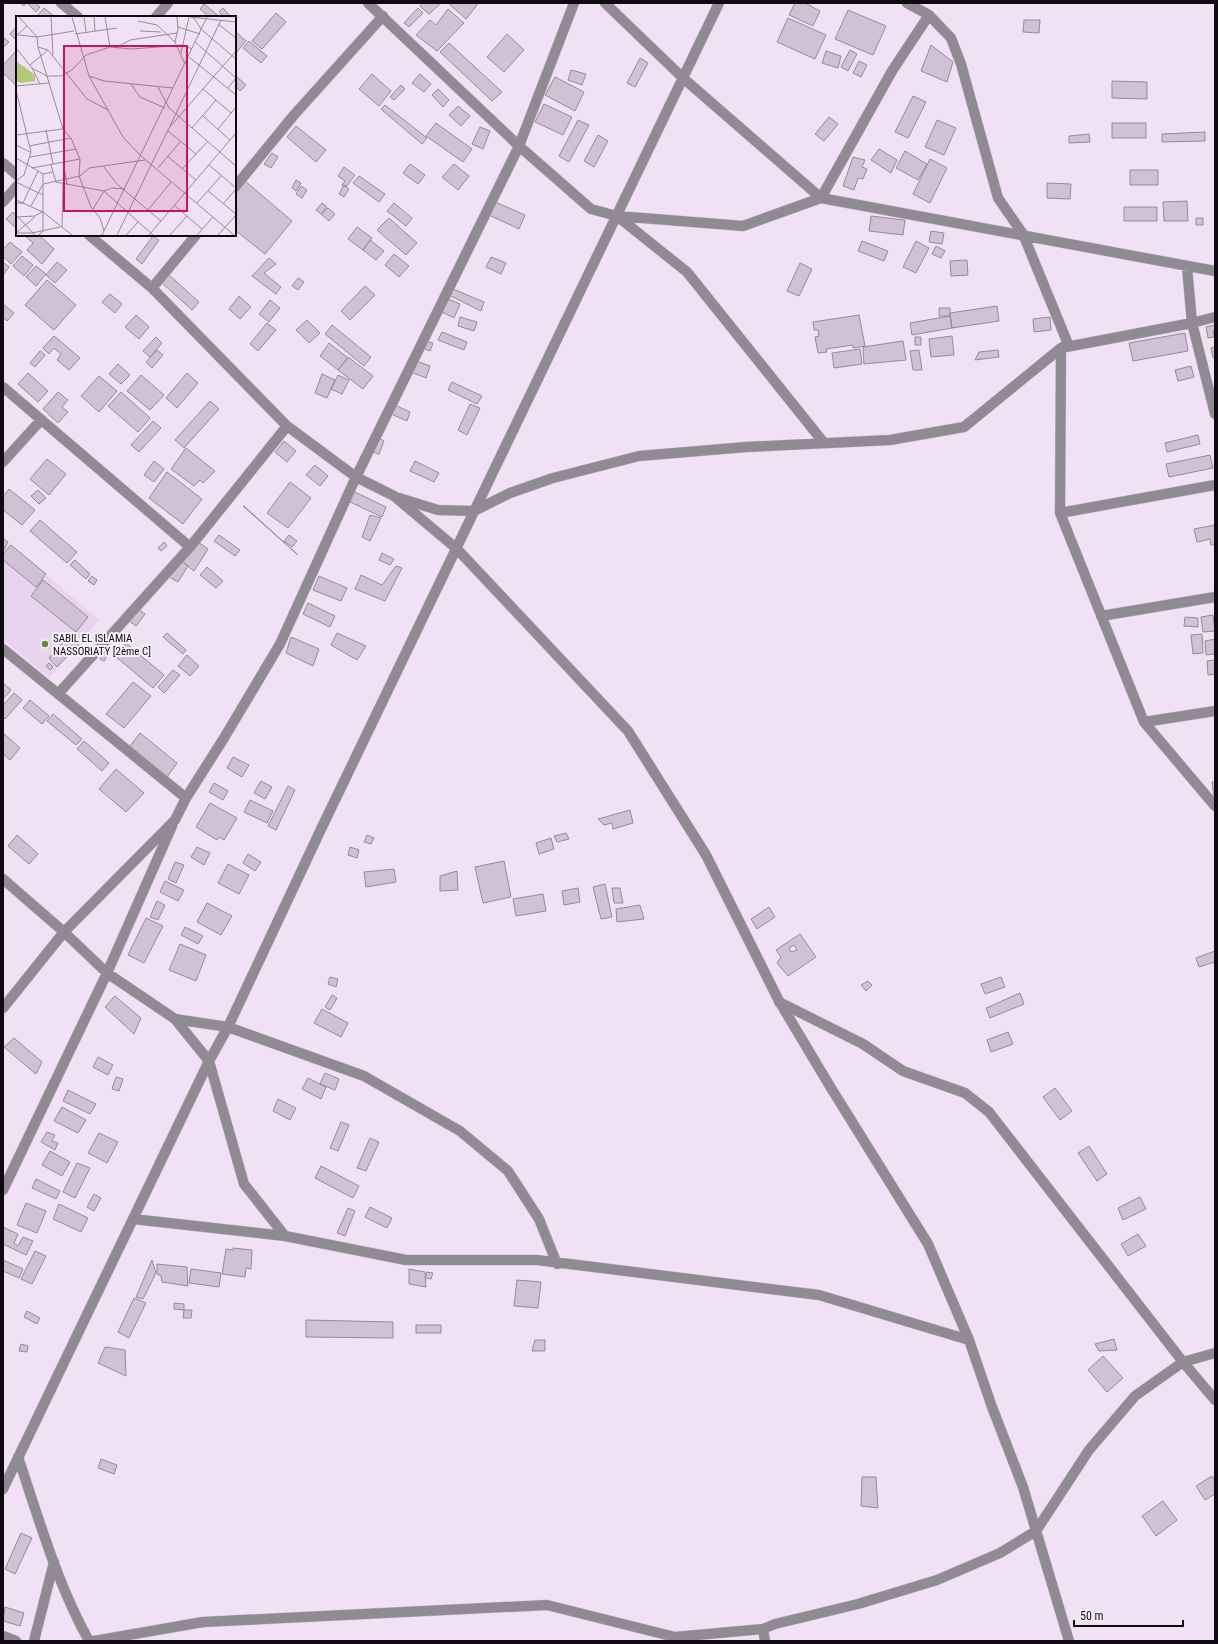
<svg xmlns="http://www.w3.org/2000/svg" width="1218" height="1644" font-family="'Roboto Condensed',sans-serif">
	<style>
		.built { fill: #e8d4ee }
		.building { fill: #d0c1d4; stroke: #97899b; fill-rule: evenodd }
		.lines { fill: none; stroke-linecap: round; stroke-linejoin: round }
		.minor-casing { stroke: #cdbfd1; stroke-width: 11 }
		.minor { stroke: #908a92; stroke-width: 10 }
		.poi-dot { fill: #708334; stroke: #faf1fd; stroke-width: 1.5 }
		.labels { text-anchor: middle; stroke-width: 4; stroke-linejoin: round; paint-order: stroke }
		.poi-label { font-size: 11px; fill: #0f0a11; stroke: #faf1fd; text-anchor: start }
		.inset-road { fill: none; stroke: #978b9a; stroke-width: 1 }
		.view { fill: #c2185b; fill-opacity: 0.15; stroke: #c2185b; stroke-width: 2 }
		.inset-edge { fill: none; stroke: #0f0a11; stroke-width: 2 }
	</style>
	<rect width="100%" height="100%" fill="#f1e1f5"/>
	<path class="built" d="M3,538L99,620L49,678L3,639Z"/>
	<path class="building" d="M20,3H35L40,7L36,12L27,3L24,6Z
		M423,3H441L429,14L420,6Z
		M448,3H474L477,5L466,19Z
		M795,3H805L820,11L813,26L789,15Z
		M204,4L220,17H209L200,9Z
		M44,8L55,17L37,16Z
		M223,8L231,17H224L219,12Z
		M418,8L423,13L409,27L404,23Z
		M448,9L464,23L437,51L416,35L430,20L436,25Z
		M848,10L886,26L873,55L835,39Z
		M276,13L286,22L262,49L252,41Z
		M788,18L826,35L815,59L777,42Z
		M1024,20H1040L1039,33L1023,32Z
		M17,26V39L16,40L10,34Z
		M237,33L246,41L235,54V36Z
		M507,34L524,50L504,72L487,57Z
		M3,37L9,42L3,48Z
		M249,41L267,56L261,63L243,48Z
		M449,43L502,92L492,101L440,52Z
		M931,45L953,62L947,82L921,71Z
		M17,50V83L16,85L3,73V65Z
		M850,50L857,54L848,71L841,67Z
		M826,51L841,56L838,68L822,63Z
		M640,58L648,63L635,87L627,83Z
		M859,61L867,65L861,77L853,73Z
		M571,70L586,74L582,85L568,80Z
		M372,74L391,91L379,106L359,89Z
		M420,74L431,84L424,92L412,83Z
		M235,75L246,85L240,91L235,86Z
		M555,77L584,92L575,111L545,95Z
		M1112,81L1147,82V99L1112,98Z
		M401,85L405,89L394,100L390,97Z
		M438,89L449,100L443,107L432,95Z
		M913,96L926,102L908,138L895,132Z
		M544,104L572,117L563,135L535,122Z
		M385,105L427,138L422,144L381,109Z
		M458,106L470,116L461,126L449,115Z
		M829,117L838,124L824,141L815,134Z
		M578,120L589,125L569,162L559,156Z
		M937,120L956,128L944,155L925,147Z
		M436,123L472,149L463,162L426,136Z
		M1112,123H1146V138H1112Z
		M296,126L326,150L316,162L287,137Z
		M480,127L490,131L483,149L472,144Z
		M1205,132V141L1162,142V134Z
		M1089,134L1090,142L1069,143V136Z
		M598,135L608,141L594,167L584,161Z
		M879,149L897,160L891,173L871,160Z
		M905,151L927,164L918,180L896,168Z
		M272,153L278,157L271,168L264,164Z
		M853,157L865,160L862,167L867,169L863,179L858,178L854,190L843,186Z
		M930,159L947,168L930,203L913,194Z
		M410,164L425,175L418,184L403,173Z
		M454,164L469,176L458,190L442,177Z
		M344,167L355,175L346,187L342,185L345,181L338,176Z
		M1130,170H1158V185H1130Z
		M359,176L385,194L379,202L353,183Z
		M296,180L301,183L296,191L292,188Z
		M245,181L292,221L265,254L235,230V193Z
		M1047,183L1071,184L1070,199L1047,198Z
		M344,185L349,189L344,197L339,194Z
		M301,186L307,190L302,198L296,194Z
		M1187,201L1188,221H1164L1163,202Z
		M495,202L525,215L519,229L489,215Z
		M322,203L327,207L321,214L316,210Z
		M394,203L412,218L406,226L387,211Z
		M1124,207H1157V221H1124Z
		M328,208L335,214L329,221L321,214Z
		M13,212L17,216V229L6,219Z
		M871,216L905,220L903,235L869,231Z
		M389,218L417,243L406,255L377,230Z
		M1196,218H1203V225H1196Z
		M357,227L372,238L363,250L348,239Z
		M931,231L944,233L942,244L929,242Z
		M24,235H39L54,249L42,264L27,250L33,243Z
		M153,236L159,240L142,264L136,259Z
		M370,240L384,251L376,260L363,250Z
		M862,241L888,251L884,261L858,251Z
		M916,241L929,248L916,273L903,267Z
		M10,242L22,252L11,264L3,256V249Z
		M936,246L945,251L941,258L932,254Z
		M394,254L409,266L399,277L385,265Z
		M22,256L33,265L24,276L13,266Z
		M491,257L506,263L501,274L486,267Z
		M269,258L276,264L264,273L281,287L276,294L252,276Z
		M967,260L968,275L951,276L950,261Z
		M3,262L9,267L3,275Z
		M57,262L67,270L55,283L46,275Z
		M800,263L812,269L799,296L787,291Z
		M36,266L46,274L36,286L26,277Z
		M168,274L199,302L192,310L161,282Z
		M298,278L304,282L298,290L292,286Z
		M47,280L76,305L54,330L25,305Z
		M365,286L375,295L350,320L341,311Z
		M453,289L484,302L481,311L449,295Z
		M110,294L122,304L115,313L102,302Z
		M239,296L251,307L240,319L229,309Z
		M448,299L460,304L454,318L442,312Z
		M270,300L280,308L269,322L259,314Z
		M3,304L14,313L7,321L3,317Z
		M997,306L999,321L952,328L950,313Z
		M939,308H950V316H939Z
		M136,315L149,327L139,339L125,327Z
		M859,315L865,346L853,348V345L826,349L827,352L818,353L815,337L819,336L818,330H814L813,322Z
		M950,316L952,328L912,335L910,323Z
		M460,317L477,322L474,331L458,326Z
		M1050,317L1051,330L1034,332L1033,319Z
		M307,320L320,333L309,343L296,330Z
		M267,323L276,330L258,351L250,344Z
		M332,325L371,357L364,366L325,334Z
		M1215,325V331H1213L1214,337L1208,338L1206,327Z
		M442,332L467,342L464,350L438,340Z
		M1185,333L1188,351L1133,361L1129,343Z
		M54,336L80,358L69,370L57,360L61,354L54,348L49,354L43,348Z
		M952,336L954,355L931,357L929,339Z
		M156,337L162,343L150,357L143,351Z
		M915,337H921V345H915Z
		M425,341L433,343L430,351L423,348Z
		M903,341L906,360L864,364L863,347Z
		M329,343L348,358L338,370L320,356Z
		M1215,347V357L1213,358L1211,348Z
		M860,349L862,364L834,368L832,353Z
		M157,350L163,355L152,368L146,362Z
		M919,350L922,370H913L910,351Z
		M998,350L999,357L975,360L979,352Z
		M40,351L45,355L35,367L30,363Z
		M348,357L373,376L363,389L338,370Z
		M416,361L430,366L426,378L411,372Z
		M118,364L130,375L121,384L109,374Z
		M1191,366L1194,377L1178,381L1175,370Z
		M28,373L48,391L38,402L18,384Z
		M187,373L198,383L177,408L166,398Z
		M322,374L335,380L327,398L315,393Z
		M141,375L164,395L150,410L127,391Z
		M338,375L349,380L342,394L331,389Z
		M99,376L117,391L99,412L81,396Z
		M452,382L482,396L477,404L448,390Z
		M58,392L68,400L62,407L68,412L58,423L43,409Z
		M121,392L150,418L138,432L108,406Z
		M210,401L219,409L184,448L175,440Z
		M470,404L480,408L467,435L458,430Z
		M395,405L410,412L407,421L391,414Z
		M153,421L161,428L139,452L131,445Z
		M1198,435L1200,444L1167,452L1165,443Z
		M379,438L384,441L379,454L373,452Z
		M284,441L296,451L287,462L275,452Z
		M186,448L215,471L203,483L200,480L194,486L171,469Z
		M1210,455L1213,468L1169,477L1166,464Z
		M47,459L66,474L49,495L30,479Z
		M154,461L164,469L154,482L144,475Z
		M415,461L439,473L434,482L410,471Z
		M315,465L328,476L320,486L306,475Z
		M167,472L202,499L183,524L149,498Z
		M290,482L311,498L288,528L267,513Z
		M9,489L35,510L22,525L3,510V497Z
		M38,490L46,498L39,504L31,496Z
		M355,492L386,507L382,517L350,502Z
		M243,506H244L298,555Z
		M370,515L381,518L370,541L362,537Z
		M40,520L77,552L67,563L30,531Z
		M1215,525V545H1211L1210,539L1197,542L1194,529Z
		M219,535L240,550L235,556L214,541Z
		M289,535L297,541L292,547L284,541Z
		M3,538L8,542L3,551Z
		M164,542L167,546L161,551L158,548Z
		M198,542L208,549L194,571L183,562Z
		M11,545L46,574L36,587L3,560V554Z
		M382,553L394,559L390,565L379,560Z
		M75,560L90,574L86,579L70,565Z
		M180,560L188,566L178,582L169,577Z
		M396,566L402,568L385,601L355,589L361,575L382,585Z
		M207,567L223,581L216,588L200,575Z
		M92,576L97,580L94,585L88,581Z
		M319,576L347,588L341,601L313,590Z
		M43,580L88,617L76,632L31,596Z
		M308,603L335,616L330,627L303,614Z
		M138,609L145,614L136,626L129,621Z
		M1213,615L1215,631L1203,632L1201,617Z
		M1185,617L1198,618V627L1184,626Z
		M167,633L186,650L183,654L163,637Z
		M337,633L366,646L357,660L331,645Z
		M71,634L80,643L57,667L49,658Z
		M1202,634L1203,653L1193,654L1191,635Z
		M291,637L319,649L313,666L286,653Z
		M1215,639V654L1206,655L1205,641Z
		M126,643L164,675L153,688L115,656Z
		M105,651L109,653L104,661L100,659Z
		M187,655L199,666L190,676L178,666Z
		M1215,660V674L1208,675L1207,661Z
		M49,663L53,667L50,670L46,666Z
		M173,670L180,675L164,693L158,687Z
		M133,682L151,696L124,728L106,714Z
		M3,683L11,690L3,699Z
		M14,693L22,700L5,719L3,717V705Z
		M30,700L49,716L42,724L23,708Z
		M53,714L82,739L76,745L47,721Z
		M3,733L20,748L10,760L3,754Z
		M140,733L177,763L167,777L130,746Z
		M84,741L109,763L102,771L77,749Z
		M233,757L249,765L242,777L227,768Z
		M116,769L144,793L126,812L99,789Z
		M261,781L272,787L265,799L254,793Z
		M1212,782H1215V805Z
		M214,783L228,791L223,800L209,792Z
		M288,786L295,790L276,830L268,826Z
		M250,800L273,811L267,823L244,812Z
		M210,803L237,818L224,840L219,837L217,840L196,827Z
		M630,810L633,823L613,829L612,823L604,825L598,819Z
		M566,833L569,839L557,842L554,836Z
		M17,835L38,854L29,864L8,846Z
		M367,835L374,838L371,844L364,842Z
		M551,838L554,849L539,854L536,843Z
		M197,847L210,853L204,865L191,857Z
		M350,847L359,850L357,858L348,855Z
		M248,854L261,862L255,871L243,863Z
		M504,861L511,897L483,903L475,867Z
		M175,862L184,865L176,883L168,879Z
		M228,864L249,875L239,894L218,883Z
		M394,869L396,882L366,887L364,872Z
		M457,871L458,890L440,891V876Z
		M165,881L184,890L178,901L160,892Z
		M605,884L612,917L601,919L593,887Z
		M578,888L580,902L564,905L562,891Z
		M612,888H620L623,903H614Z
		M543,894L546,911L516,916L513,899Z
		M157,901L165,905L158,920L150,917Z
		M207,903L232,916L221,935L197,922Z
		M640,905L644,919L617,922L616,909Z
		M769,907L775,917L757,929L751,919Z
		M146,918L163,926L144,963L128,955Z
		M185,927L203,936L198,944L181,935Z
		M800,934L816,957L788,976L777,963L781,957L776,950ZM794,945L797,950L791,952L789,948Z
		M180,944L206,955L196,981L169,970Z
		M1215,951V962L1199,967L1196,958Z
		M330,977L338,979L336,987L328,984Z
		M1001,977L1005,987L985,994L981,984Z
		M868,981L872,985L866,991L861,985Z
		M1020,993L1024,1004L990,1018L986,1008Z
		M332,995L337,998L330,1010L325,1007Z
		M115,996L141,1018L134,1034L105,1007Z
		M322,1009L348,1023L341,1037L314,1023Z
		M1008,1032L1013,1044L991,1052L987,1040Z
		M14,1038L42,1062L36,1074L4,1047Z
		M98,1057L113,1065L108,1075L93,1067Z
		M325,1073L339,1079L335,1090L320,1084Z
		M116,1077L123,1079L119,1091L112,1089Z
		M308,1078L326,1087L321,1099L302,1089Z
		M1055,1088L1072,1111L1060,1120L1043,1097Z
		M68,1090L96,1104L90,1114L63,1101Z
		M278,1099L296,1108L290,1120L273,1111Z
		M62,1107L86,1120L78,1133L54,1121Z
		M341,1122L349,1125L338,1151L330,1148Z
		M47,1132L55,1135L52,1141L58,1143L55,1150L41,1142Z
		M99,1133L118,1142L107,1163L88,1153Z
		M370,1138L379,1142L366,1171L357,1168Z
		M1089,1146L1107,1174L1097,1181L1078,1153Z
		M50,1151L70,1162L62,1176L42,1165Z
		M77,1163L90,1168L75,1198L63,1192Z
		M321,1166L359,1186L353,1198L315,1178Z
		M36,1179L60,1191L56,1199L32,1188Z
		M94,1194L101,1198L94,1211L87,1207Z
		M1140,1197L1146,1209L1123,1220L1118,1208Z
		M26,1203L46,1211L37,1233L17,1225Z
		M59,1204L88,1218L81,1232L53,1219Z
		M370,1207L392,1218L387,1228L365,1217Z
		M348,1208L355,1211L345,1236L337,1233Z
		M3,1227L18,1234L14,1243L18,1246L23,1237L33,1241L26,1255L3,1244Z
		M1138,1234L1146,1246L1128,1256L1121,1244Z
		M233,1248L252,1250L251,1269L246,1268L245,1277L222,1274L226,1249L233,1250Z
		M35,1251L46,1256L32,1284L21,1279Z
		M3,1260L23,1269L19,1278L3,1271Z
		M152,1260L156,1273L143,1299L136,1297Z
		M157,1264L187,1267L188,1286L162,1282L161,1276L157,1274Z
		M191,1269L221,1273L219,1287L189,1283Z
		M409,1269L425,1272L426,1287L409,1284Z
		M427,1272L433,1273L431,1279L425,1278Z
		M517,1280L541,1282L538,1308L514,1306Z
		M134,1298L146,1303L129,1338L118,1332Z
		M174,1303L184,1304V1310L174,1309Z
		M184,1310H192L191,1318H183Z
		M27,1311L40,1318L37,1324L24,1317Z
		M306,1320L393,1322V1338L306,1337Z
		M416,1325H441V1333H416Z
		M1114,1339L1117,1350L1099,1351L1095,1344Z
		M535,1340H545V1351H532Z
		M21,1344L28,1346L27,1352L19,1351Z
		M105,1347L125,1350L126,1376L98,1363Z
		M1103,1356L1123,1378L1107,1392L1088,1370Z
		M101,1459L117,1465L114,1474L98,1468Z
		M1212,1476L1215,1482V1494L1205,1500L1196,1486Z
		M862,1477H876L878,1508L861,1506Z
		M1163,1501L1177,1520L1156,1536L1142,1516Z
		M21,1533L32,1538L15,1574L5,1569Z
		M5,1607L24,1613L20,1626L3,1621Z"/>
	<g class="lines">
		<defs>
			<path id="minor" d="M61,3L78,17
				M368,3L519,146L591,209L617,216L687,272L824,443
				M605,3L683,78L821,198L892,71L929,15
				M907,3L929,15L951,38L961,64L998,198L1023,234L1068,344L1061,348L1060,513L1144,722L1215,806
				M156,17L168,3
				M3,163L17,175
				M235,187L294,115L383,16
				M3,202L17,186
				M617,216L743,226L821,198L1215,271
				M89,235L152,288L287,426L356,477L394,496L457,549L628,731L706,855L779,1001L831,1088L928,1244L969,1340L992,1407L1023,1487L1069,1641
				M1187,267L1192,323L1215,414
				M152,288L196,235
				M3,387L190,547
				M3,462L41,420
				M399,498L438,510L474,511L510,493L553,478L639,456L746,447L890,440L964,427L1061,348L1192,323L1215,317
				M1060,513L1215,485
				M1101,616L1215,597
				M3,649L186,798
				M58,694L190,547L287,426
				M1144,722L1215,711
				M3,879L64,932L107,973L175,1019L209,1061L244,1184L285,1236
				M779,1002L863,1044L903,1071L965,1093L989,1112L1183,1362L1215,1400
				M3,1008L64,932L175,820L186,798L224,738L280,644L356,477L519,146L574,3
				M175,1019L228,1027L364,1076L460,1131L508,1171L539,1219L557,1264
				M3,1190L107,973L172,826
				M133,1219L285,1236L406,1260H537L819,1295L969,1340
				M18,1457C39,1519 57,1584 89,1641
				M3,1489L209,1061L228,1027L322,827L719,3
				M763,1629L765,1641
				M3,1636L16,1641
				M34,1641L54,1562
				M94,1641L203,1622L547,1605L675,1637L763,1629L775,1624L858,1604L937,1580L1000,1553L1036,1531L1089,1450L1135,1396L1183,1362L1215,1353"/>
		</defs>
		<use href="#minor" class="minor-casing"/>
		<use href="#minor" class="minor"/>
	</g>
	<circle class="poi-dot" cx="45" cy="644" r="4"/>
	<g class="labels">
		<g class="poi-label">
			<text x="53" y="642">SABIL EL ISLAMIA<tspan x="53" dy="13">NASSORIATY [2ème C]</tspan></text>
		</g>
	</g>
	<g transform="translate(16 16)">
		<rect width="220" height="220" fill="#f1e1f5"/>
		<path d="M0,45L19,59V65L5,67L0,65Z" fill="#b3ca75"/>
		<path class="inset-road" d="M3,1L21,21L22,31L32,34L71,83L92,94M35,1L37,39M56,1L73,60L107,121L125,140L218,219M68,1L70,16M78,1L79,15M89,1L94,31M161,1L162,13L159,26L169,48M174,1L220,6M177,1L186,14L220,43M122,5L141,9L159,26M202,8L220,22M162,11L184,18M124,15L145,16M59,18L101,12M2,19L21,21L58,15M0,20L11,10M179,26L220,62M103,30L114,24L161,17M22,31L47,113L55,122L64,143L63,160L75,191L84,202L88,215M0,32L16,52L24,68M165,37L173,1M173,41L220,79M14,49L32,34M16,52L31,60H45L56,54L70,39L94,31L116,33L167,29L176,33M73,60L88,65L157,72M115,68L124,81L149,92M0,70L33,67M142,71L153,92L220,150M212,72L220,62M187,73L215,97M0,74L15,136L8,159L0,165M187,100L214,124M154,110L205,4M176,112L200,84M202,113L220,91M30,114L37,148M152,115L180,138M0,119L47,113M0,129L14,136M13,130L55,122M151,140L180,164M14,141L60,133M0,142L27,158L37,156M47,147L51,168M35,149L40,166L88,175L96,172L109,173M193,149L220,172M88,151L101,168L145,205M16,152L64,143M142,152L165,125M166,153L192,125M0,166L27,179M192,175L220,198M0,184L27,196L56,219M0,187H7L22,155M181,187L205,160M207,188L220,173M158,189L186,213M15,190L27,168L64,160L73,152L129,144M77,193L88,175L137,219M132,194L155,166M0,201L19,200L26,196M2,201L19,219M46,211L47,168M1,216L19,201M0,217H16L44,211M23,219L27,215V158M86,219L191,1M101,219L153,112L220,35M110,219L122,206M133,219L220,117M154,219L171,200M181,219L197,201M202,219L220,199"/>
		<path class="view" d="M48,30H171V195H48Z"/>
		<rect width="220" height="220" class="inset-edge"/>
	</g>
	<rect width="1218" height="1644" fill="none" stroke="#0f0a11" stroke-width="8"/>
	<path d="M1074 1620v6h109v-6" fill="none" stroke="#0f0a11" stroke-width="2"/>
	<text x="1080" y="1620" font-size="12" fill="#0f0a11" stroke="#faf1fd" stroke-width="3" paint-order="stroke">50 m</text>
</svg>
